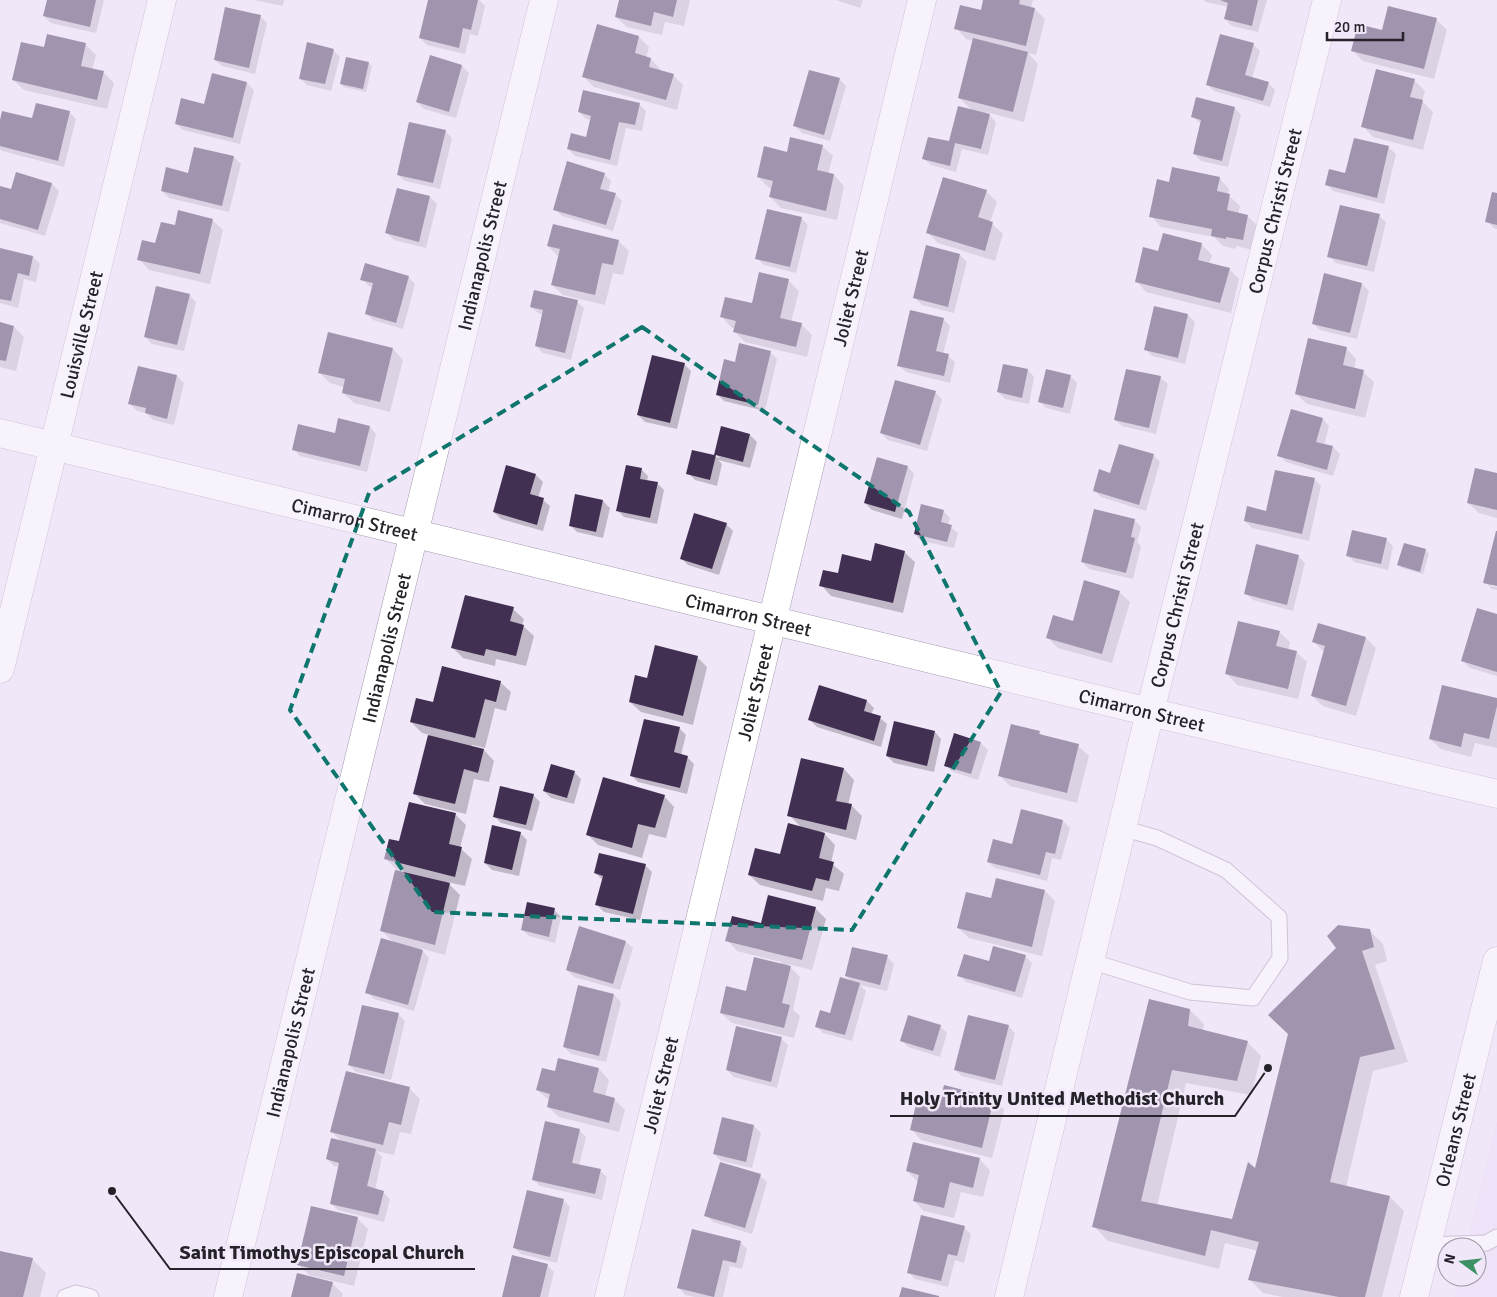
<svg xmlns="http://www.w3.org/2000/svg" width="1497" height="1297" font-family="Signika,sans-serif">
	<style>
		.built { fill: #eaddf7 }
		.shadow { fill: #0003; fill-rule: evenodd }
		.building { fill: #423052 }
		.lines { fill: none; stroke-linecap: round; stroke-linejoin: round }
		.lane-casing { stroke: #a39bac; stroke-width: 17 }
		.street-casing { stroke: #a39bac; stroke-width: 29 }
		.lane { stroke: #fff; stroke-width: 15 }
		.street { stroke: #fff; stroke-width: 28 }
		.marked { fill: none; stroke: #0f766e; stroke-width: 4; stroke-dasharray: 10 6; stroke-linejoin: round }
		.labels { text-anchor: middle; stroke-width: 5; stroke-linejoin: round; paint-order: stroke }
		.street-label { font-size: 19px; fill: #262229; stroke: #f0e7f9 }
		.leader { fill: none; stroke: #262229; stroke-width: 2 }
		.callout-dot { fill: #262229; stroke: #f0e7f9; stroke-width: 2 }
		.callout-label { font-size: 20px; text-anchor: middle; font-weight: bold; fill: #262229; stroke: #f0e7f9; stroke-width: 5; stroke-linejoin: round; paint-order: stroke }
	</style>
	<rect width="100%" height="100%" fill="#f0e7f9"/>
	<path class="built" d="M1497,1120V1297H1454L1459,1277H1477V1247H1466Z"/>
	<path class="shadow" d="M48,0H104L96,33L51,23L44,16Z
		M254,0H284L283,6Z
		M429,0H479L485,6L478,36L470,34L465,54L427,45L420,38Z
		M620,0H690L684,26L665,22L662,35L627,27L616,17Z
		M836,0H863L860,8Z
		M985,0H1033L1031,8L1035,9L1045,19L1036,55L1028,53L1038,64L1024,122L986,112L996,122L988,155L962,149L956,172L931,165L924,159L950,143L973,111L959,98L973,41L966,39L956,28L982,12Z
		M1204,0H1267L1258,32L1232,26L1225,19L1228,7L1206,2Z
		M261,17L267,23L255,74L222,66L215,60Z
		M1436,19L1447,30L1434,79L1363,61L1352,50L1383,32Z
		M639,37L649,47L646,58L651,59L661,70V72L673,75L683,85L677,110L594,87L584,77Z
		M85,44L96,55L92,70L103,72L114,83L107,109L24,90L13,80L45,49Z
		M1253,44L1260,51L1252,78L1268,83L1275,90L1270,107L1214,91L1207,84Z
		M333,50L340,57L331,91L307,85L300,78Z
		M430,57L462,66L469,73L456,118L424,109L417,102Z
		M368,63L372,66L366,92L344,87L341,84Z
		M839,79L846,86L830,141L802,133L795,126Z
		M1414,80L1425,91L1422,101L1433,112L1423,150L1373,137L1363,126Z
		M247,83L254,90L240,144L183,130L176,124Z
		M639,104L646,111L642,131L626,128L617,166L575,156L568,149L587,139L592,120L586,119L579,112Z
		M1235,108L1241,115L1228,167L1201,161L1194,154L1201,124L1193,117Z
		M69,112L76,119L64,167L2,151L0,149V125Z
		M445,131L452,138L440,189L405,181L398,175Z
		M1355,140L1389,148L1396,154L1384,204L1333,191L1327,185L1346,174Z
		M822,146L833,156L828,174L834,175L844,186L837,220L781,208L770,197L772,189L769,188L758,177L787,153Z
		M234,157L241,164L229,212L169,198L162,191L189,174Z
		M17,174L52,184L59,191L45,236L0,223V187L12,191Z
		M604,174L611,181L608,192L615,194L622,201L613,231L562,216L555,209Z
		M1219,178L1229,189L1228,195L1240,206L1238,214L1247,216L1258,226L1253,250L1236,246V249L1223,246L1214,237L1161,227L1151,216ZM1217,184H1219L1216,198Z
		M398,189L430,197L437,204L426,248L394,240L387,233Z
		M986,191L997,202L990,222L1003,234L995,261L938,243L927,232Z
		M1497,195V229L1494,228L1487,221Z
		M1379,216L1386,222L1374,272L1336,263L1329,256Z
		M801,218L808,225L796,273L764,265L757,258Z
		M212,220L223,230L210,284L149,270L139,259L176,227Z
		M618,241L629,251L623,275L613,273L605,305L563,295L552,285L559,257L548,246Z
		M1201,244L1212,255L1209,264L1229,269L1239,279L1231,313L1146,292L1136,281Z
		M0,249L33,257L40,264L36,282L24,279L18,308L0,303Z
		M960,255L967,262L954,313L922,305L915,298Z
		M408,277L415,284L403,329L373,320L366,313L373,288L369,286L362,279Z
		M788,280L799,291L791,322L801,324L812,335L807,357L745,342L735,332L736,328H732L722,317L753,305Z
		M1362,284L1369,291L1357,339L1320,330L1313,323Z
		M189,295L196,302L184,351L152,344L145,337Z
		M577,302L584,308L571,360L543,353L536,346L543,315L538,313L531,307Z
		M1155,307L1188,315L1195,322L1185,364L1152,356L1145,349Z
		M943,319L950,326L943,354L948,356L955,362L950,383L906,372L899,366Z
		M0,324L14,327L24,337L16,371L0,367Z
		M1346,348L1356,359L1354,369L1363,372L1374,382L1365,418L1307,404L1296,394Z
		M393,349L403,360L390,412L354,403L343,393L344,387L330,383L320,373Z
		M770,352L777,359L765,411L724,401L717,394L736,363Z
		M684,364L691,371L677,429L645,422L638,415Z
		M139,367L177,376L184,383L174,425L153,420L146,413L137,411L130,404Z
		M1028,370L1034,377L1029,404L1005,399L998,392Z
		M1127,370L1161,378L1168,384L1156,434L1122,426L1115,420Z
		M1070,376L1077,383L1070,414L1046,408L1039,401Z
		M935,392L942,399L927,451L888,440L881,433Z
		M1323,419L1329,426L1324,445L1333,447L1340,454L1333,476L1286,462L1279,455Z
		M370,427L376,434L367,472L300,456L293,449L336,435Z
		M722,428L750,435L757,442L750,468L718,460L722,464L717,486L695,480L688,473L693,451L720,458L716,454Z
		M1153,455L1160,462L1146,511L1101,497L1094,490L1111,474Z
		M908,467L914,474L902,519L872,510L865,503Z
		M641,469L648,476L647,481L657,483L664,490L657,524L624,517L617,510Z
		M1497,474V518L1479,513L1468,503Z
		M536,475L543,482L538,498L543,500L550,506L543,531L501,519L494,512Z
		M1314,479L1321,486L1309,541L1252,528L1245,521L1267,512Z
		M603,501L610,508L603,538L577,532L570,525Z
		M943,511L950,518L948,525L958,533L954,548L922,541L915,534Z
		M1134,520L1141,527L1137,542L1141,546L1133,579L1089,569L1082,562Z
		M726,524L733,531L719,575L688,565L681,558Z
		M1497,534V585L1491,583V586L1497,587V590L1492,589L1485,582Z
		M1386,539L1393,546L1388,570L1354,562L1348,555Z
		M1425,550L1429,554L1423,574L1402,568L1398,565Z
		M904,552L915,562L903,613L831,596L821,585L839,575Z
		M1298,556L1305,563L1293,611L1253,600L1246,594Z
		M1119,592L1130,602L1112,663L1058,648L1048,638Z
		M513,609L524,619L522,625L534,636L526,666L496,659L495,666L463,658L452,647Z
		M1497,615V676L1470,668L1463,661Z
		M1279,632L1290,642L1288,650L1296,652L1307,662L1298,699L1237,685L1227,674Z
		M1366,638L1376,648L1356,716L1323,706L1312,696L1325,653L1314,642Z
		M697,657L707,667L693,725L641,712L630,702Z
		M500,682L511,692L506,711L495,708L485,748L472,745L471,747L484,750L494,761L489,782L474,779L466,814L425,804L415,794L430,735L422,733L411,722L434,704Z
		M1497,700V748L1475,743L1471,757L1441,749L1430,739Z
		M867,701L874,708L871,715L880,718L887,724L881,747L817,727L810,720Z
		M679,728L686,735L681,755L687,757L694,764L687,794L638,782L631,775Z
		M935,732L941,739L934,772L894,763L887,756Z
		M1039,732L1044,737L1078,746L1089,756L1077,803L1010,786L1000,776Z
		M981,743L988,750L978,780L953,772L946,765Z
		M844,769L854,780L848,805H851L862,816L856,840L822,831L835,845L831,863L844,874L839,891L826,888L823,901L760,885L749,875L781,856L802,828L789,815Z
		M574,772L581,779L574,804L551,798L544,791Z
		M533,795L540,802L532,831L501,823L494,816Z
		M664,796L674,807L666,838L649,834L642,858L598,845L588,835Z
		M456,815L466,825L460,848L472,859L465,886L447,882L460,895L445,955L420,948L429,958L414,1011L374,999L367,992L393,942L382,931L397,870L386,859L400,842Z
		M1063,821L1070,828L1061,860L1052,858L1047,881L995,868L988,862L1013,845Z
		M520,833L527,840L519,876L492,870L485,863Z
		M645,865L652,872L640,920L604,912L597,905L603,880L595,873Z
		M997,879L1045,891L1055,901L1042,956L969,938L958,928L992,900Z
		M815,908L826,919L812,970L787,964L800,977L793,1010L800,1016L794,1038L732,1023L721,1013L781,964V962L737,951L727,940L762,925Z
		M554,910L561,917L555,943L529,936L522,930Z
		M1369,930L1383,944L1387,961L1375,965L1408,1062L1373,1071L1346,1187L1390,1197L1404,1211L1382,1297H1283L1263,1293L1249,1279L1258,1251L1225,1243L1219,1269L1108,1241L1094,1226L1190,1010L1204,1024L1203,1031L1247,1042L1261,1056L1251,1095L1186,1083L1157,1206L1233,1221Z
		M626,942L633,948L620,990L574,977L567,970Z
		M1025,956L1032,963L1022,998L966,982L959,975L989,963Z
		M887,957L894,964L887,991L860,985L866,991L852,1041L823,1033L816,1026L831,1014L852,982L846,976Z
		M614,995L621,1002L606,1062L571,1054L564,1047Z
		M398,1014L405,1021L391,1080L356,1072L349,1065Z
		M940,1026L947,1033L940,1057L908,1047L901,1040Z
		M1008,1026L1015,1033L1002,1086L962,1076L955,1070Z
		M781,1039L788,1045L777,1088L734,1077L727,1070Z
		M599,1069L609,1080L605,1097L614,1099L625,1110L619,1132L559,1117L548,1107L550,1101L537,1090L556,1073Z
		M944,1087L994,1099L1004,1110L992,1158L921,1140L911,1129L940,1107Z
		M409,1088L420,1099L411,1134L400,1132L394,1155L376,1151L382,1157L375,1190L383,1192L390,1199L384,1222L338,1210L331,1203L339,1167L334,1166L327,1159L342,1142L332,1132Z
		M754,1126L761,1133L752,1168L721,1161L714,1154Z
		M579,1130L586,1137L579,1166L600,1171L607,1177L602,1200L540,1186L533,1179Z
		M979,1159L990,1170L983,1197L961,1192L954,1218L924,1211L914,1201L918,1182L907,1171Z
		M760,1176L767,1182L752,1234L713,1222L706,1215Z
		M563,1200L570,1207L557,1263L521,1254L514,1247Z
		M312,1207L358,1219L368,1229L354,1286L309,1275L298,1264Z
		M964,1227L971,1234L964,1263L955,1260L948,1287L915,1279L908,1272Z
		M740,1242L747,1249L742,1269L730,1266L723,1297H695L685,1295L679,1288Z
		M0,1252L32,1259L46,1273L40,1297H0Z
		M547,1265L554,1272L548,1297H503Z
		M332,1283L343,1294L342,1297H292Z"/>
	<path class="building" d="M47,0H96L90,27L43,16Z
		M428,0H478L471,30L463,28L459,48L419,38Z
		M619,0H677L673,17L654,12L651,26L615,17Z
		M983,0H1020L1019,4L1035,8L1026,46L954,29L960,5L981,10Z
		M1220,0H1258L1252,26L1224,19L1228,3Z
		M1388,6L1437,18L1424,69L1351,51L1358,24L1382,30Z
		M225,7L261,15L249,68L214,60Z
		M597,24L639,36L635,53L651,58L649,67L674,74L666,100L582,77Z
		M47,34L86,43L81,66L104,71L97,100L12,80L21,42L44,47Z
		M1220,34L1254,43L1245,75L1269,82L1263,101L1206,85Z
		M973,38L1028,52L1013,112L958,98Z
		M307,42L334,49L325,84L299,79Z
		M430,55L462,65L449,112L416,102Z
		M346,57L369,62L363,89L340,84Z
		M1376,69L1415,79L1410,97L1423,100L1413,140L1361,127Z
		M809,70L840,78L824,135L793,126Z
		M212,73L247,82L233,138L175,124L181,98L204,104Z
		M583,90L640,103L635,125L619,122L610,160L567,149L571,133L586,137L591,116L578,112Z
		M1196,97L1235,107L1222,161L1193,154L1201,120L1191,117Z
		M36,103L70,111L58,161L0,146V120L2,111L32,118Z
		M958,106L990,114L981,149L955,143L950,166L922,159L928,137L949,141Z
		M409,122L446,130L433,183L397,175Z
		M790,137L823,145L817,170L834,174L826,211L769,197L773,181L757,177L764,146L787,152Z
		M1354,138L1389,146L1377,198L1325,185L1329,169L1345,173Z
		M194,147L234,156L222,206L161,191L166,167L188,173Z
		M567,161L605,173L600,189L616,193L606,225L553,210Z
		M1172,167L1220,177L1217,191L1230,194L1227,210L1248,215L1243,240L1226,237V239L1211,236L1212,229L1149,217L1157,179L1169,182Z
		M16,172L52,183L38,230L0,219V186L11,189Z
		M943,177L987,190L978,217L993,222L985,251L926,233Z
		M397,188L430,196L419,242L385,233Z
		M1492,192L1497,193V225L1485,222Z
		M1340,205L1380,214L1367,266L1327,257Z
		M767,209L802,217L790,267L755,259Z
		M178,210L213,219L200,274L137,260L142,240L155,243L161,222L175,225Z
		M553,224L619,240L613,265L602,263L595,295L551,285L560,249L547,246Z
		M1163,233L1202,243L1198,260L1230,268L1220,303L1135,282L1143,247L1158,251Z
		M926,245L960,254L948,307L913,298Z
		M0,248L33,256L29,276L18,273L11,301L0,299Z
		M365,263L409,276L396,323L365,314L373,283L360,280Z
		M759,272L789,279L780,318L802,323L796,347L733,332L736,321L720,317L725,297L752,303Z
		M1324,273L1362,283L1350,333L1312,324Z
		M156,286L190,294L177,345L144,337Z
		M534,290L578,300L565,353L535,346L543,310L530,307Z
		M1154,306L1188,314L1178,358L1144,350Z
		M910,310L944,318L936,351L949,354L944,376L897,366Z
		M0,322L14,326L6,361L0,360Z
		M328,332L393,348L380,402L342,393L345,379L318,373Z
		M1308,338L1347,347L1343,365L1364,370L1355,409L1295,394Z
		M739,343L771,351L758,405L716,395L724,359L735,362Z
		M652,355L685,363L670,423L637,415Z
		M1003,364L1028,369L1022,398L997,392Z
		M138,366L177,375L167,419L145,413L146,408L128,404Z
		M1046,369L1071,375L1063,408L1038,402Z
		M1126,369L1161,376L1149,428L1114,420Z
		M895,380L936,391L920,445L880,433Z
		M1291,409L1323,418L1316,442L1333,446L1327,470L1277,456Z
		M338,418L370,426L360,466L292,450L298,424L335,433Z
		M721,426L750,434L743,462L716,455L710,480L686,474L692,450L714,455Z
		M1119,444L1154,454L1139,505L1093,491L1099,469L1110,473Z
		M877,457L908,466L895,512L864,503Z
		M506,465L536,474L530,494L544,498L537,525L493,512Z
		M626,465L642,468L640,479L658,482L650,518L616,511Z
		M1475,468L1497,473V510L1467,503Z
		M1275,470L1315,478L1302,534L1244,521L1247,506L1266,511Z
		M575,494L603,500L596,532L569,526Z
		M921,504L944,510L941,522L952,525L947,542L914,534Z
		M1094,509L1135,519L1131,537L1135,538L1126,573L1081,562Z
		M694,513L727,523L712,569L680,559Z
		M1352,530L1387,538L1381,564L1346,556Z
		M1496,531H1497V586L1483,583Z
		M875,543L905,551L893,603L819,586L823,570L838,573L842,554L871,561Z
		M1404,543L1426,549L1420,572L1397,565Z
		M1256,544L1299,555L1287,605L1244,594Z
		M1084,580L1120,591L1102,654L1046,638L1053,615L1073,621Z
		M465,595L514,607L510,621L524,625L516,656L486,649L484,656L451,648Z
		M1477,608L1497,614V672L1461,661Z
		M1238,621L1280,631L1276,646L1297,651L1288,689L1225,674Z
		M1318,623L1366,637L1346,706L1311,696L1325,646L1312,642Z
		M655,645L698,656L683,716L629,702L635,675L647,678Z
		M442,666L501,681L496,702L485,699L475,738L410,722L416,698L433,702Z
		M819,685L867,700L864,711L881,716L874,741L808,720Z
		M1442,685L1497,698V706L1489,739L1464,733L1461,747L1429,739Z
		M644,719L680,727L674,752L688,756L680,788L630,776Z
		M894,721L935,731L927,766L886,756Z
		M1011,724L1040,731L1039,734L1079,744L1067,793L998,776Z
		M954,733L981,742L971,774L944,766Z
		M428,735L484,749L478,773L464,769L455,804L413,794Z
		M801,758L844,768L836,801L852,804L846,830L787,816Z
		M551,764L575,771L567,798L543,791Z
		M603,777L665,795L655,828L638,824L632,848L586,835Z
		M500,786L534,794L526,825L493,817Z
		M409,802L456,813L449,844L462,847L455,877L384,859L389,839L399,841Z
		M1021,809L1063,820L1055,854L1046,852L1040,875L987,862L993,839L1012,844Z
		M788,823L825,833L819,858L834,862L829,881L816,878L812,891L748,875L755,848L780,854Z
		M492,825L521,832L512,870L484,863Z
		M599,853L646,864L633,914L595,905L603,876L594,873Z
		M395,870L450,883L435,945L380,931Z
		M996,878L1045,890L1032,947L957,928L966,892L991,898Z
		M768,895L816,907L802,960L725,941L732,916L761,923Z
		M527,902L555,908L549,937L521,930Z
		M1338,925L1370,929L1374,947L1362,951L1395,1049L1360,1057L1330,1182L1390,1196L1365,1297H1339L1248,1280L1259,1242L1211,1230L1205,1256L1092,1227L1149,999L1190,1009L1188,1026L1248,1041L1237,1081L1172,1070L1141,1201L1232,1219L1248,1162L1255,1168L1288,1034L1268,1015L1336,948L1327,936Z
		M579,926L626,941L613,984L566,970Z
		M381,938L423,950L408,1005L365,993Z
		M993,946L1026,955L1015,992L957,976L964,954L989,961Z
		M852,947L888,955L880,985L845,976Z
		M754,957L791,966L782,1003L790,1005L784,1028L720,1013L726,986L746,991Z
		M840,977L860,983L845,1035L815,1027L820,1010L830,1013Z
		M578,985L614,994L599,1056L563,1047Z
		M362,1005L399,1013L384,1074L348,1065Z
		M908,1015L941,1025L933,1051L900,1041Z
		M968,1015L1009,1025L995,1080L954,1070Z
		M736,1026L782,1037L771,1082L726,1070Z
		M558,1058L599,1068L593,1092L615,1098L609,1123L547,1107L550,1094L536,1090L542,1068L555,1071Z
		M346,1071L410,1087L401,1125L389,1122L383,1145L330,1132Z
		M944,1085L994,1098L982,1148L910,1130L917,1100L939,1105Z
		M722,1117L754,1125L746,1162L713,1154Z
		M545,1121L580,1129L572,1163L601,1169L595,1194L532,1180Z
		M331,1138L376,1149L367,1186L384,1191L378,1215L330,1204L339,1163L326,1159Z
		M913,1142L980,1158L973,1188L950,1182L944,1208L913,1201L919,1175L906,1171Z
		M720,1162L761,1174L745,1228L704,1216Z
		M527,1190L564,1199L550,1257L513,1248Z
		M311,1206L358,1217L344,1276L297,1265Z
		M921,1215L965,1226L957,1256L948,1254L941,1281L907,1273Z
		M692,1229L741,1241L736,1263L723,1260L714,1297L677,1288Z
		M0,1251L33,1258L23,1297H0Z
		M512,1255L548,1264L540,1297H502Z
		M297,1273L333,1282L329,1297H291Z
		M902,1287L939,1296V1297H899Z"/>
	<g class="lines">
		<defs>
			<path id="lane" d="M1090,961L1190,992L1253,998L1280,958L1279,917L1226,870L1157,838L1122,828
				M1427,1245L1486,1243L1497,1237
				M65,1297L76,1293L91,1297"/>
			<g id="street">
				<path id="s1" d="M0,433L1150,712L1497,794"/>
				<path id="s2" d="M0,669L162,0"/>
				<path id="s3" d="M228,1297L544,0"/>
				<path id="s4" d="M609,1297L922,0"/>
				<path id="s5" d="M1009,1297L1150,712L1327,0"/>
				<path id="s6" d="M1414,1297L1497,961"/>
			</g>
		</defs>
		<use href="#lane" class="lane-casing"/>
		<use href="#street" class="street-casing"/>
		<use href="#lane" class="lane"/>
		<use href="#street" class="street"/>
	</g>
	<path d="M0 0H1497V1297H0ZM642,327L909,512L1001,692L852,930L432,912L290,710L369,493Z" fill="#f0e7f9" fill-opacity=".55" fill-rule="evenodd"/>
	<path class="marked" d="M642,327L909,512L1001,692L852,930L432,912L290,710L369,493Z"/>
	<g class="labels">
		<g class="street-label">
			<text dy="7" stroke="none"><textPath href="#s5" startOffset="1118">Corpus Christi Street</textPath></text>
			<text dy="7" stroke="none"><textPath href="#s3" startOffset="1072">Indianapolis Street</textPath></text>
			<text dy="7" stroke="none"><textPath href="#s4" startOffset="1028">Joliet Street</textPath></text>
			<text dy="7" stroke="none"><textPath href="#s2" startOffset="344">Louisville Street</textPath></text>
			<text dy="7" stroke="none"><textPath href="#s1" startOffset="365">Cimarron Street</textPath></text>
			<text dy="7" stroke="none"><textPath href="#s5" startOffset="712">Corpus Christi Street</textPath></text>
			<text dy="7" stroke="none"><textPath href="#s1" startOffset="770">Cimarron Street</textPath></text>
			<text dy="7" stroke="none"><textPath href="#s3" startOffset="668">Indianapolis Street</textPath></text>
			<text dy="7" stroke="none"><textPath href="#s4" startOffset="622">Joliet Street</textPath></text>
			<text dy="7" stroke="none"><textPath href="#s1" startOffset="1175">Cimarron Street</textPath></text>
			<text dy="7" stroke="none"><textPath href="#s3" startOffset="262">Indianapolis Street</textPath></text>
			<text dy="7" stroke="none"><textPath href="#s4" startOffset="218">Joliet Street</textPath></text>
			<text dy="7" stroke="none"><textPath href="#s6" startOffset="172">Orleans Street</textPath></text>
		</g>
	</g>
	<path class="leader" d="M1268 1068L1235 1116H890M112 1191L170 1269H475"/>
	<g class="callout-dot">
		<circle cx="1268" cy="1068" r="5"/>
		<circle cx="112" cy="1191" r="5"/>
	</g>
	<g class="callout-label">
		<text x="1062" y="1105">Holy Trinity United Methodist Church</text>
		<text x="322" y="1259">Saint Timothys Episcopal Church</text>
	</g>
	<g transform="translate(1462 1262) rotate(285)"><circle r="24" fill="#f0e7f9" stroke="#9f98a6"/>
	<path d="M0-4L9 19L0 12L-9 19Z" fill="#3d9265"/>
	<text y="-8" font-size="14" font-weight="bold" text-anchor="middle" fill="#262229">N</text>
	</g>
	<path d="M1327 32v8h76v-8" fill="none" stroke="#262229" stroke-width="2.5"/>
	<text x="1334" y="32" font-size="15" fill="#262229" stroke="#f0e7f9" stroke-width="4" paint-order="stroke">20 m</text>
</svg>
